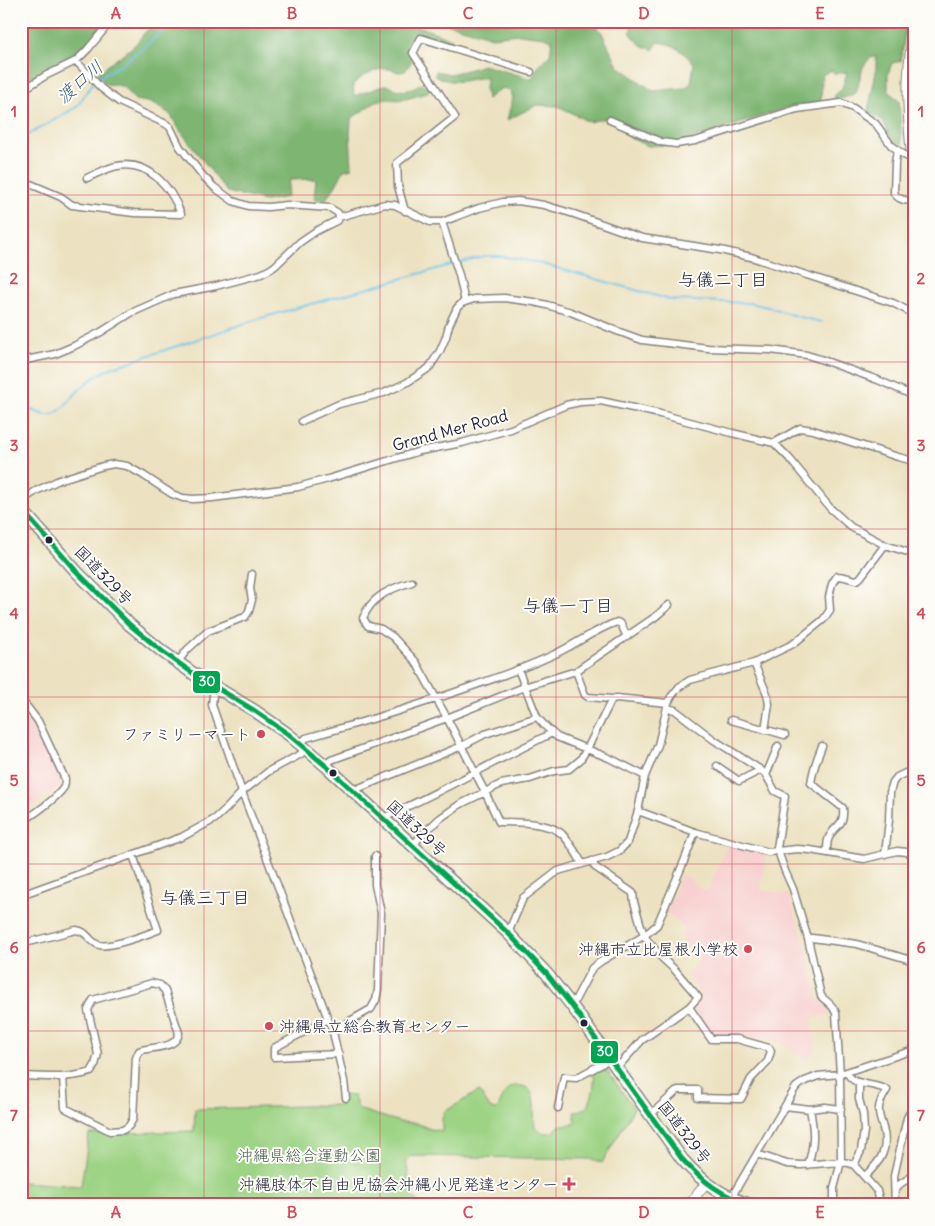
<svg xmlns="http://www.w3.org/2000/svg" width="935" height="1226" font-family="Delius,'Klee One',sans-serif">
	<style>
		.built { fill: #f7d0cf }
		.green { fill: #9dd384; stroke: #607a60 }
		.forest { fill: #7eb572; stroke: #506c56 }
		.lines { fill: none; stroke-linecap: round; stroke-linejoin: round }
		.stream { stroke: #6ac1e7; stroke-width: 2 }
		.street-casing { stroke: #87827e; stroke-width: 9 }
		.secondary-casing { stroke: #87827e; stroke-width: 11 }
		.primary-casing { stroke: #87827e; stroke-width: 12 }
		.highway-casing { stroke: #87827e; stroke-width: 14 }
		.street { stroke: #fff; stroke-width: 6 }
		.secondary { stroke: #fff; stroke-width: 9 }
		.primary { stroke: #fff; stroke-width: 10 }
		.highway { stroke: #fff; stroke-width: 11 }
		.street-bridge-casing { stroke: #87827e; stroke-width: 9; stroke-linecap: butt }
		.street-bridge { stroke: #fff; stroke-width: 6 }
		.bus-1-casing { stroke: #fdfcf7; stroke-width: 9 }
		.bus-1 { stroke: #00a651; stroke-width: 5 }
		.grid { fill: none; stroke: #d1495b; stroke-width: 1; stroke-opacity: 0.55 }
		.bus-dot { fill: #22223b; stroke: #fdfcf7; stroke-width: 2 }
		.poi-dot { fill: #d1495b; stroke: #fdfcf7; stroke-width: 2 }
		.labels { text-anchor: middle; stroke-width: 4; stroke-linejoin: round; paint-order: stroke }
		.street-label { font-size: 16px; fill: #22223b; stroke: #fdfcf7 }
		.poi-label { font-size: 16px; fill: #22223b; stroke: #fdfcf7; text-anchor: end }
		.park-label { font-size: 16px; fill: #4d6055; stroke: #fdfcf7 }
		.water-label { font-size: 18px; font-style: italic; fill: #3b5a77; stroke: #fdfcf7 }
		.neighbourhood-label { font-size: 18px; fill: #22223b; stroke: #fdfcf7 }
		.line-badge { stroke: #fdfcf7; stroke-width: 2 }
		.badge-label { font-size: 14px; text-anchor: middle; font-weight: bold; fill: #fff }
		.neatline { fill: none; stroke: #d1495b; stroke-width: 2 }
		.grid-label { font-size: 16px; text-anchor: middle; font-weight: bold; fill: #d1495b }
	</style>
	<rect width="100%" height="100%" fill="#fdfcf7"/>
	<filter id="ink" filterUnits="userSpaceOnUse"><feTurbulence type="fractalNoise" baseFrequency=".02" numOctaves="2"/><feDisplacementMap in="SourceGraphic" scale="10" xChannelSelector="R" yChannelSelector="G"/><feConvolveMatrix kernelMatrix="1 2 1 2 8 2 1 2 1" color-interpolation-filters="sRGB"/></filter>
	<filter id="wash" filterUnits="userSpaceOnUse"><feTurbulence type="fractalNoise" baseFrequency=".0096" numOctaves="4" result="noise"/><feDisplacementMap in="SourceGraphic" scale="20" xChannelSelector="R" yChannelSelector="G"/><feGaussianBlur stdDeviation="1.12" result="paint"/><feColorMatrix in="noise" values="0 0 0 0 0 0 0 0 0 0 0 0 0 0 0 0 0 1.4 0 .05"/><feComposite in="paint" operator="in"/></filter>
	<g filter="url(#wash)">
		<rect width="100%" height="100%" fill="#ece2c1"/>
		<path class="built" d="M21,704L33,718L64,781L29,810L21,813Z
			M728,844L766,854L761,890L789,895L801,931L819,1000L831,1010V1014L812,1019L816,1049L807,1060L778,1041L712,1033L693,1008L702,997L686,974L700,960L680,937L685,927L666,913L681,875L690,878L694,885L706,891L709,888Z"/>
		<path class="green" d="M605,1068L634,1108L602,1163L593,1159L411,1156L406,1162L412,1196L421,1205H21V1182L81,1186L89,1134L194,1131L195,1109L340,1105L342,1095L354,1096L357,1106L361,1110L400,1122L416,1123L430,1129L442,1131V1119L444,1112L479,1091L490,1108L494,1110L498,1109C502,1098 506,1083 521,1086C525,1086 528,1088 531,1092C536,1100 533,1117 535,1127C542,1133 546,1135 555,1131C560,1121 567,1127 576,1123L574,1112L588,1107C593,1094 595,1086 594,1072Z"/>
		<path class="forest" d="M21,21H112L107,25L77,52L21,85Z
			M160,21H419L418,26L452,39V43L416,32C411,44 410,49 412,61L405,71C395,73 398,71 390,69C376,67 363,76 353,84L354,96L386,85C403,92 404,93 420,84L430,88L427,93L402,100L388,99L376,101L351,119L350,135L352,168L344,170L335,187L325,200L314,199L316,179L290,180L287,197L265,201L227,192L179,129L170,114L153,103L135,100L122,86L106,84L98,73L135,45L146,31Z
			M439,21H594L602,33L618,66L653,91L685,88L691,83L694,63C681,51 676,44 658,42L653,50L641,45L631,34V24L629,21H907L901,61L892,63L888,74V90L899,101L902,150L891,138L883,121L868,111L876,72V56L869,59L863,67L856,93L847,97L836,100L834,96L842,89L847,72L835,74L832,70L822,75L821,102L793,106L695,138L667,145L648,146L630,138L611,117L589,122L558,106L537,105L507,120L513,97L510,90L502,88L487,99L485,88L486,78C477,77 471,80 462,81C452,83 443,79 435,76L436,71L450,74L471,69L483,65L532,79L539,65L550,55L552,40L545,37L519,34L492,37Z"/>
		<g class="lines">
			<path class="stream" d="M96,79L122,64L144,47L174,21
				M21,139L63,115L76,107L82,99L93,83
				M458,263L484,256H499L535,262L671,300L750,303L772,308L792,315L821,322
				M21,414L32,410C38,412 44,417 51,415C63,411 72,397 81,388C90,380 100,373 111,368L261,318L454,264"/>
		</g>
	</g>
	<g filter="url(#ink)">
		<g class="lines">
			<defs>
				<path id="street" d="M76,61L101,88L119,102L166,124L170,127L180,147L203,176L214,187L233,201L248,206L268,207L287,205L330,208L338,213L339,217
					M21,91L45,76L76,61L88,49L107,26L115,21
					M610,120L661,142L676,144L695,141L797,109L841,103L853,108L876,124L891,145L904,155
					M897,150L895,163L894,193C899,200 905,202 914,200
					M21,180L61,197L72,205L134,213L181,214C171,187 149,160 117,166C106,168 97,174 87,178
					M405,211L398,186L397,163L455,117L413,53L421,38L531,72
					M442,222L459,275L465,302
					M21,361L55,354L74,346L101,332L131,313L174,294L216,286L261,274L269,270L275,266L300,242L316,231L338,220L339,217L385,204L395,205L430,222H442L479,208L503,202L518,201L544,205L574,214L642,238L720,250L751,257L893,303L914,314
					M302,421L339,404L384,393L406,383L429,368L440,351L446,337L449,325L457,308L462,303L474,299L504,298L534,302L547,305L571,312L617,331L642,340L708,348L771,350L807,355L820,359L878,380L914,396
					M774,443L800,428L813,430L832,436L898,457L914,461
					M21,501L36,491L59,480L103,466L114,464L127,466L143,475L172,494L183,498L193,499L212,498L298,487L328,479L420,451L462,443L511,429L566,405L580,402L601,401L660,414L732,433L774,443L789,458L830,508L851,527L885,545L914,554
					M412,582C391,588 371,597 363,618L368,626L381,629L393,637L416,662L447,718L485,792L499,822C516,822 549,822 562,834C570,842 576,853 582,863
					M177,663L187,650L208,631L245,617L249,611L252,600L250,588L252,574
					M754,663L767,694L769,704L765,730
					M518,669L537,717L545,726L557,737L609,758L645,776
					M576,671L585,695L588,697L612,699
					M216,688L213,695L212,705L242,792L333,1032L344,1081L346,1098
					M21,699L38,721L65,779C65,782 65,784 64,787C58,797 32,817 21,821
					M667,708L675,710L714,740L761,770L766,775L775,791L785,796L777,848L785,871L793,889L808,939L821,996C827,1003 832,1003 836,1013L840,1074L841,1162L834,1188V1205
					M731,720L785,735
					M300,744L306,738C360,723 414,707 467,688C496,678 525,668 553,655C575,645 594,630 617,622L621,624L627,637
					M822,746C817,758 813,770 811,783L843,808C845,829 833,824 828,840C827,844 827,849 827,853
					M326,766L331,760L447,718L524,687L576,671L655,617L669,605
					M717,766L739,781L761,770
					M766,775L778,746
					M354,792L359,788L462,746L485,734L537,717
					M638,811L695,832L768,852L797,849L810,850L864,859L897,851L907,852L914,855
					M383,818C441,792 495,761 552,733
					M413,846L419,838L439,819L459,805L501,784L530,779L554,771L569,769L580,760L587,749L612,699L616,698L668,703
					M885,854L889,820L890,792L893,782L897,777L914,769
					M592,861L595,867L633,893L634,902L644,936L662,958L675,970L698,997L689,1007L642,1040L616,1069
					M21,895L182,837L215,819L227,808L242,792L269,771L301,754L305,748
					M508,933L523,898L558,871L607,857L619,851L628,842L638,811L645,776L658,745L668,703L671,697L679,687L690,680L754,663L793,644L823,620L830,610L829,597L832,584L837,576C844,576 850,579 857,580L860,578L885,545
					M808,939L812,938L857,944L914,961
					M21,944L76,930C88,931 89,942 99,945C111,948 145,935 158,930L133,855
					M572,1006L592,968L600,962L645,935L657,925L685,859L695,832
					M328,1019L274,1048V1057L339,1054
					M333,1032L350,1021L371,1009L376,1000L378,990L381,913L375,885V856
					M847,1072C852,1085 867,1083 879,1087C882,1087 884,1089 887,1090C884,1095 879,1102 879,1108C878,1115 881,1121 883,1128C889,1150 881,1161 865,1176
					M21,1076C44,1077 68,1079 91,1072L95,1065L98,1054L88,1010L93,1000L152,983L160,985L165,991L179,1033C176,1050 152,1046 139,1051L136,1058L133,1119L129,1126L123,1130L110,1131L65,1108L63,1077
					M785,1106L810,1109L825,1107L841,1109
					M558,1108L564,1077L576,1078L602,1064L609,1058
					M650,1115L678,1090H698V1098L741,1099L751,1079L768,1061L771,1051L769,1048L737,1039H711L689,1007
					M757,1154L787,1164L801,1165L841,1162L849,1163L854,1165L877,1191L881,1205
					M808,1165C815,1142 814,1131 810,1109
					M854,1165L861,1151L864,1131L863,1114L859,1099V1083
					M895,1191L900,1184L914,1175
					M731,1198L796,1087L805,1081L818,1076L840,1074L914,1050
					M895,1205L894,1176L907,1118L914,1105"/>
				<path id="secondary" d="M689,1205L706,1183"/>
				<path id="primary" d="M914,31C905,77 908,124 914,171"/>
				<path id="highway" d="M21,509L76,571L130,625L163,652L194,674L255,711L288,734L326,766L508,933L547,974L572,1006L682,1159C701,1181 723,1198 753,1205"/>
			</defs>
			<use href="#street" class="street-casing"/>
			<use href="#secondary" class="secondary-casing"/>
			<use href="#primary" class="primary-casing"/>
			<use href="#highway" class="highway-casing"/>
			<use href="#street" class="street"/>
			<use href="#secondary" class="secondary"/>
			<use href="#primary" class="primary"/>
			<use href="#highway" class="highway"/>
			<defs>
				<path id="street-bridge" d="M904,155L914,160"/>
			</defs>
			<use href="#street-bridge" class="street-bridge-casing"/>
			<use href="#street-bridge" class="street-bridge"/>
			<defs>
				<path id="bus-1" d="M21,509L76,571L130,625L163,652L194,674L255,711L288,734L326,766L508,933L547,974L572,1006L682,1159C702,1181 723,1197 752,1205"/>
			</defs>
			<use href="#bus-1" class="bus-1-casing"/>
			<use href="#bus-1" class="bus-1"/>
		</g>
	</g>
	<path class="grid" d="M204,21V1205M380,21V1205M556,21V1205M732,21V1205M21,195H914M21,362H914M21,529H914M21,697H914M21,864H914M21,1031H914"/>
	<g class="bus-dot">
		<circle cx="49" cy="540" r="4.5"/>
		<circle cx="333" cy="773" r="4.5"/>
		<circle cx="584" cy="1023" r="4.5"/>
	</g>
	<g class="poi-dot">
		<circle cx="261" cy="734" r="5"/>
		<circle cx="748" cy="949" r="5"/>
		<circle cx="269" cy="1026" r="5"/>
		<path d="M566.5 1176.5h5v5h5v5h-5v5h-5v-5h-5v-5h5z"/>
	</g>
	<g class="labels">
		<g class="street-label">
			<text transform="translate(450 430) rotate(-15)" y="6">Grand Mer Road</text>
			<text transform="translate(104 575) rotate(46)" y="6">国道329号</text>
			<text transform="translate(417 828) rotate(43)" y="6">国道329号</text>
			<text transform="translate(685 1132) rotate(52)" y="6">国道329号</text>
		</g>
		<g class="poi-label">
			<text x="251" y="740">ファミリーマート</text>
			<text x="738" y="955">沖縄市立比屋根小学校</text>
			<text x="279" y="1032" text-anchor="start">沖縄県立総合教育センター</text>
			<text x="558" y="1190">沖縄肢体不自由児協会沖縄小児発達センター</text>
		</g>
		<g class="park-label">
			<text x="309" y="1161">沖縄県総合運動公園</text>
		</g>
		<g class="water-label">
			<text transform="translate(80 82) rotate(-41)" y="6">渡口川</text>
		</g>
		<g class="neighbourhood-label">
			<text x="723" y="286">与儀二丁目</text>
			<text x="568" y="612">与儀一丁目</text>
			<text x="205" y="904">与儀三丁目</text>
		</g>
	</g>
	<g class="line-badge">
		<rect x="192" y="670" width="29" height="24" rx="5" fill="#00a651"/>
		<rect x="590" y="1040" width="29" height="24" rx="5" fill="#00a651"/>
	</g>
	<g class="badge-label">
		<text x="207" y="686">30</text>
		<text x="605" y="1056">30</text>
	</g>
	<rect width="935" height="1226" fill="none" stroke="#fdfcf7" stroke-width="55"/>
	<rect x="28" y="28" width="880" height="1170" class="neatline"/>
	<g class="grid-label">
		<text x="116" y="19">A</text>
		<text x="292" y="19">B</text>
		<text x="468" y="19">C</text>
		<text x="644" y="19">D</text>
		<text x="820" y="19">E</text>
		<text x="14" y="117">1</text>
		<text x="921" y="117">1</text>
		<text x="14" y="284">2</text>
		<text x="921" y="284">2</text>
		<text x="14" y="451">3</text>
		<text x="921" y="451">3</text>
		<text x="14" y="619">4</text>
		<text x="921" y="619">4</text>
		<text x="14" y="786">5</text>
		<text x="921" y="786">5</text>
		<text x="14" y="953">6</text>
		<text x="921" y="953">6</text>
		<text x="14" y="1121">7</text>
		<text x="921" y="1121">7</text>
		<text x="116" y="1218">A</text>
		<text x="292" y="1218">B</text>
		<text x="468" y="1218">C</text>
		<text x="644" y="1218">D</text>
		<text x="820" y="1218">E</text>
	</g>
</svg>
